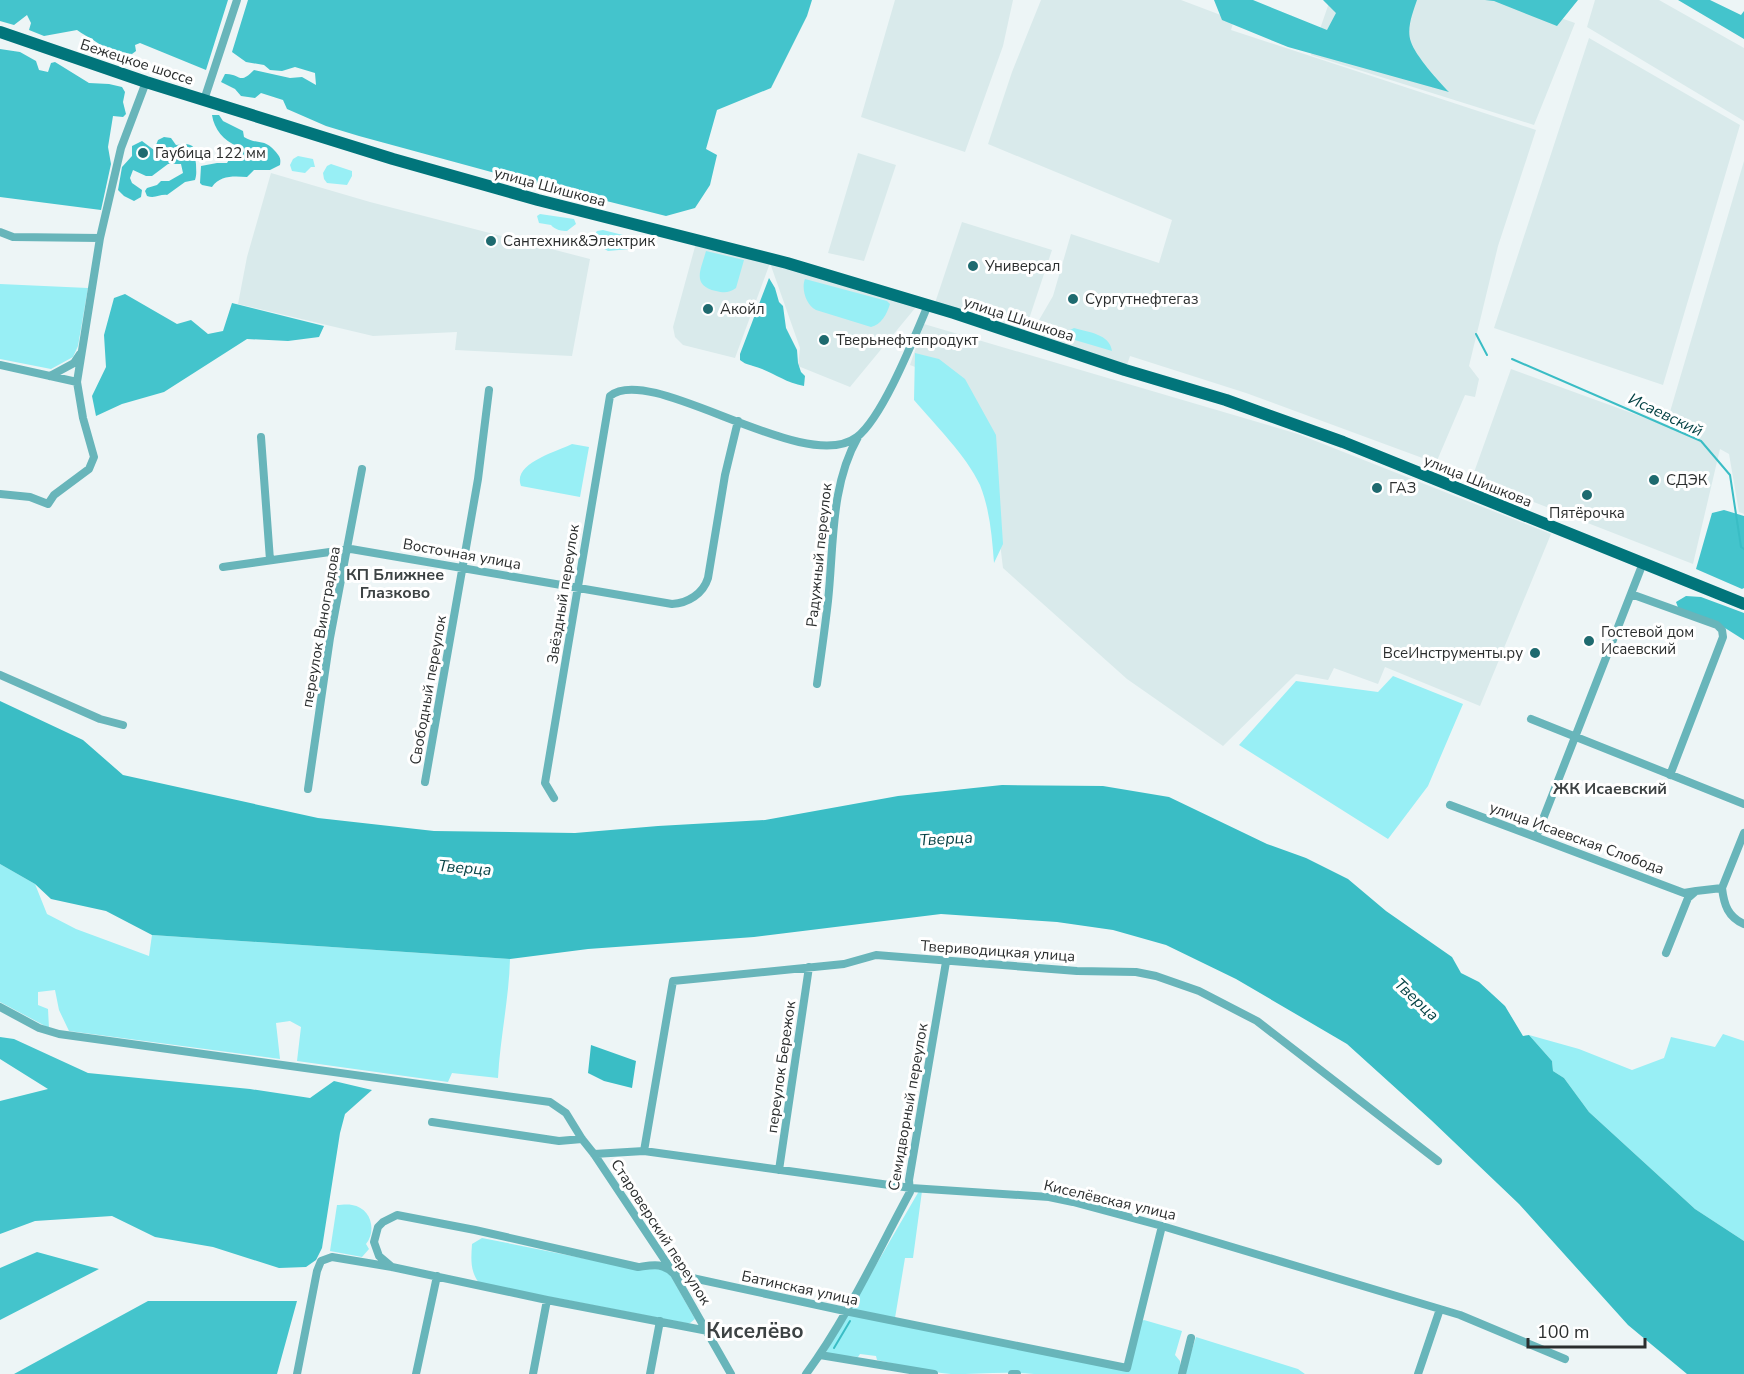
<svg xmlns="http://www.w3.org/2000/svg" width="1744" height="1374" font-family="'Nunito Sans',sans-serif">
	<style>
		.built { fill: #d9eaeb }
		.green { fill: #98eff5 }
		.forest { fill: #44c4cc }
		.water { fill: #3abdc5 }
		.lines { fill: none; stroke-linecap: round; stroke-linejoin: round }
		.stream { stroke: #3abdc5; stroke-width: 2 }
		.minor { stroke: #68b5ba; stroke-width: 8 }
		.primary { stroke: #01757b; stroke-width: 12 }
		.poi-dot { fill: #1e6a6f; stroke: #fff; stroke-width: 2 }
		.labels { text-anchor: middle; stroke-width: 6; stroke-linejoin: round; paint-order: stroke }
		.street-label { font-size: 15px; fill: #2b2e2e; stroke: #fff }
		.poi-label { font-size: 15px; fill: #2b2e2e; stroke: #fff; text-anchor: start }
		.water-label { font-size: 16px; font-style: italic; fill: #013f42; stroke: #fff }
		.neighbourhood-label { font-size: 16px; font-weight: bold; fill: #3d4344; stroke: #fff }
		.district-label { font-size: 21px; font-weight: bold; fill: #3d4344; stroke: #fff }
	</style>
	<rect width="100%" height="100%" fill="#edf5f6"/>
	<path class="built" d="M895,0H1013L1003,46L965,152L861,117Z
		M1041,0H1181L1234,20L1231,30L1536,130L1498,246L1469,366L1479,379L1475,397L1465,395L1436,463L1246,393L1130,356L1127,365L1041,337L1039,320L1053,296L1071,234L1159,263L1172,220L988,144L1012,72Z
		M1330,0H1510L1575,23L1534,125L1311,55Z
		M1595,0H1659L1744,48V121L1587,27Z
		M1589,38L1740,125L1663,385L1494,328Z
		M858,153L896,165L864,261L828,253Z
		M1744,161V514L1739,512L1729,454L1720,449L1693,564L1472,478L1511,369L1692,435L1667,422Z
		M271,173L370,202L590,259L572,356L455,350L457,332L373,336L238,304L247,257Z
		M962,222L1052,250L1025,331L935,303Z
		M696,243L770,262L916,307L850,387L798,366L800,348L770,263L735,358L683,345L675,337L673,327Z
		M924,324L1298,434L1551,534L1480,706L1385,667L1378,684L1334,668L1328,680L1296,674L1223,746L1127,679L1003,568L992,477L944,378L910,365Z"/>
	<path class="green" d="M298,156L313,159L315,167H311L305,173L292,171L290,165L293,159Z
		M331,164L352,171V176L347,185L327,183L324,179L323,173L327,166Z
		M540,214L574,219L576,224L567,231C562,231 555,230 551,225L539,223L537,216Z
		M603,230L623,235L632,247L630,249L608,251L592,242V238L597,231Z
		M706,251L744,260L736,288C729,293 724,293 716,291C691,285 701,270 706,251Z
		M805,279L887,301L890,304C887,314 881,325 871,327L816,310C806,305 801,288 805,279Z
		M0,284L88,288L78,346L73,357L51,369L0,359Z
		M1074,328C1088,332 1110,334 1112,351L1068,338V331Z
		M915,353L939,359L965,379L996,435L1003,544L994,563C992,537 990,510 980,485C966,455 935,425 914,400Z
		M572,444L589,447L580,497L521,486C512,464 555,452 572,444Z
		M1393,676L1463,704L1428,786L1388,839L1239,745L1296,681L1378,692Z
		M0,864L35,884L47,914L76,929L149,956L152,935L510,959C509,999 500,1038 498,1078L452,1073L448,1082L297,1061L301,1027L290,1021L276,1023L280,1059L69,1031L59,1010L55,990L38,992V1005L48,1009L49,1028L0,1002Z
		M1723,1034L1744,1041V1241L1695,1209L1589,1112L1564,1078L1553,1071L1552,1061L1529,1035L1579,1049L1632,1070L1664,1058L1671,1037L1715,1047Z
		M919,1191H922L913,1258H905L895,1318L853,1311L851,1308Z
		M337,1205C341,1205 347,1204 352,1205C371,1208 377,1230 366,1244L369,1249L362,1257L330,1251Z
		M482,1238L637,1269L659,1268L668,1271L695,1319L690,1323H685L479,1283C470,1271 471,1259 472,1244Z
		M854,1315L1127,1370L1139,1322L1144,1320L1182,1331L1175,1355L1180,1361V1374H1034C1007,1371 979,1374 951,1374C926,1372 901,1365 877,1360L876,1356L860,1354L858,1357L825,1354L846,1316Z
		M1196,1337L1298,1369L1305,1374H1184Z"/>
	<path class="forest" d="M0,0H228L206,70L140,43L135,45L136,51L132,54C124,53 119,57 111,56C104,44 88,38 77,30L44,36L29,30L31,23L27,15L14,25L0,21Z
		M248,0H812L807,16L771,88L717,110L706,149L717,155L710,185L695,208L666,216L495,173L359,136L326,126L287,109L283,100L261,93L255,98L241,96L235,89L221,82L225,74C240,73 239,86 254,70L290,78L302,77L316,85L315,73L295,67L282,71L270,70L264,65L246,62L232,52Z
		M1214,0H1253L1327,30L1336,13L1323,0H1417C1413,12 1406,29 1411,42C1415,55 1439,82 1449,92L1288,47L1222,20Z
		M1485,0H1578L1557,26L1494,1Z
		M1678,0H1710L1741,15L1744,11V39Z
		M0,49L20,52L36,61L39,70L48,72L51,63L55,62L89,83L109,84L122,87L125,92L123,102L126,114L123,117L113,116L108,147L111,164L101,210L0,197Z
		M212,115H219L223,121L243,131L244,137C256,145 264,138 275,151C280,157 281,158 280,165L270,170H254L247,177C234,176 220,175 212,187L202,185L200,183L201,166L217,163H227L237,146C224,141 214,129 212,115Z
		M164,137L171,138L176,145C197,142 194,147 196,164C196,170 197,174 195,180L185,182L167,195C160,194 155,199 147,196L145,191L147,188L157,185L161,181H169L183,173L181,164H168L152,176H146L133,170L130,178L132,183L142,190L141,197L134,201L124,196L118,190L122,167L132,156V146L142,141L154,150L158,140Z
		M769,278L775,288L779,302L783,306L786,328L797,350L798,363L801,372L805,376L804,386C783,382 772,371 753,366C747,364 745,364 740,360V354Z
		M125,294L177,324L191,320L208,334L223,331L232,303L324,326L319,337L288,341L247,339L164,392L122,404L96,416L92,396L106,367L104,335L114,298Z
		M1724,510L1744,516V588L1742,589L1696,569L1712,513Z
		M1686,596L1701,597L1744,613V640L1725,628L1679,610L1676,602Z
		M0,1037L14,1039L88,1073L250,1089L310,1098L334,1081L372,1090L345,1114L340,1133L322,1248L316,1260L306,1267L279,1268L213,1247L155,1237L112,1216L35,1221L0,1234V1101L48,1089L0,1059Z
		M37,1252L99,1269L0,1320V1268Z
		M148,1301H297L277,1374H14Z"/>
	<path class="water" d="M0,701L83,740L123,775L318,818L434,831L575,833L658,826L765,820L898,796L1002,785L1103,786L1169,797L1267,844L1306,858L1348,879L1386,911L1452,957L1461,973L1479,982L1505,1006L1523,1036L1529,1035L1552,1061L1553,1071L1564,1078L1589,1112L1695,1209L1744,1241V1374H1687L1628,1325L1519,1204L1431,1120L1347,1044L1236,979L1166,945L1113,930L1057,922L941,914L754,937L588,949L510,959L152,935L106,911L51,899L35,884L0,864Z
		M591,1045L636,1061L632,1088L604,1081L588,1073Z"/>
	<g class="lines">
		<path class="stream" d="M1476,334L1487,355
			M1512,359L1701,441L1730,475L1741,547L1744,549
			M834,1348L850,1321"/>
		<path class="minor" d="M204,100L237,0
			M0,232L13,237L100,238
			M0,365L77,382
			M50,376L74,363L80,354
			M261,437L270,560
			M0,494L30,497L48,504L54,495L89,469L94,457L83,418L77,382L100,238L121,148L146,82
			M223,567L351,549L672,604C688,603 703,594 708,578L725,475L738,421
			M1631,594L1717,625L1722,630L1723,637L1670,775
			M0,675L100,719L123,725
			M817,684C821,656 825,628 828,601C834,546 830,486 858,437
			M1531,719L1744,804
			M425,782L478,479L489,390
			M308,789L330,638L362,469
			M554,798L545,783L610,396C651,362 805,477 857,437C883,417 914,338 928,305
			M1450,805L1684,893L1696,891
			M1536,837L1643,563
			M1722,888C1724,905 1728,917 1744,924
			M1666,953L1688,898L1696,891L1722,888L1744,833
			M0,1007L39,1028L59,1034L550,1102L566,1113L582,1139L594,1154L674,1274L731,1374
			M432,1122L559,1141L582,1139
			M644,1151L673,981L844,964L876,955L1077,971L1136,972L1156,976L1199,991L1257,1021L1438,1161
			M594,1154L644,1151L911,1188L1049,1197L1073,1202L1162,1226L1460,1315L1565,1359
			M779,1170L809,967
			M392,1267L379,1256L374,1242L378,1227L383,1222L397,1215L475,1230L638,1267C653,1265 662,1262 674,1274L845,1311L1127,1368L1162,1226
			M820,1355L934,1374
			M297,1374L317,1271L321,1261L332,1257L392,1267L547,1300L708,1331
			M416,1374L437,1276
			M533,1374L547,1300
			M650,1374L660,1321
			M806,1374C847,1318 877,1253 910,1192L909,1180L946,962
			M1012,1374H1017
			M1182,1374L1191,1338
			M1418,1374L1440,1309"/>
		<path class="primary" d="M0,32L146,82L393,159L538,200L787,263L954,313L1125,370L1226,400L1343,442L1744,604"/>
	</g>
	<g class="poi-dot">
		<circle cx="143" cy="153" r="6"/>
		<circle cx="491" cy="241" r="6"/>
		<circle cx="973" cy="266" r="6"/>
		<circle cx="1073" cy="299" r="6"/>
		<circle cx="708" cy="309" r="6"/>
		<circle cx="824" cy="340" r="6"/>
		<circle cx="1654" cy="480" r="6"/>
		<circle cx="1377" cy="488" r="6"/>
		<circle cx="1587" cy="495" r="6"/>
		<circle cx="1589" cy="641" r="6"/>
		<circle cx="1535" cy="653" r="6"/>
	</g>
	<g class="labels">
		<g class="street-label">
			<text transform="translate(137 62) rotate(18)" y="5">Бежецкое шоссе</text>
			<text transform="translate(550 187) rotate(15)" y="5">улица Шишкова</text>
			<text transform="translate(1019 319) rotate(18)" y="5">улица Шишкова</text>
			<text transform="translate(1478 481) rotate(22)" y="5">улица Шишкова</text>
			<text transform="translate(462 554) rotate(10)" y="5">Восточная улица</text>
			<text transform="translate(819 555) rotate(-84)" y="5">Радужный переулок</text>
			<text transform="translate(563 594) rotate(-81)" y="5">Звёздный переулок</text>
			<text transform="translate(321 627) rotate(-80)" y="5">переулок Виноградова</text>
			<text transform="translate(428 690) rotate(-80)" y="5">Свободный переулок</text>
			<text transform="translate(1577 838) rotate(20)" y="5">улица Исаевская Слобода</text>
			<text transform="translate(998 951) rotate(4)" y="5">Твериводицкая улица</text>
			<text transform="translate(781 1067) rotate(-82)" y="5">переулок Бережок</text>
			<text transform="translate(908 1107) rotate(-80)" y="5">Семидворный переулок</text>
			<text transform="translate(1110 1200) rotate(13)" y="5">Киселёвская улица</text>
			<text transform="translate(661 1232) rotate(57)" y="5">Староверский переулок</text>
			<text transform="translate(800 1288) rotate(12)" y="5">Батинская улица</text>
		</g>
		<g class="poi-label">
			<text x="155" y="158">Гаубица 122 мм</text>
			<text x="503" y="246">Сантехник&amp;Электрик</text>
			<text x="985" y="271">Универсал</text>
			<text x="1085" y="304">Сургутнефтегаз</text>
			<text x="720" y="314">Акойл</text>
			<text x="836" y="345">Тверьнефтепродукт</text>
			<text x="1666" y="485">СДЭК</text>
			<text x="1389" y="493">ГАЗ</text>
			<text x="1587" y="518" text-anchor="middle">Пятёрочка</text>
			<text x="1601" y="637">Гостевой дом<tspan x="1601" dy="17">Исаевский</tspan></text>
			<text x="1523" y="658" text-anchor="end">ВсеИнструменты.ру</text>
		</g>
		<g class="water-label">
			<text transform="translate(1666 414) rotate(25)" y="6">Исаевский</text>
			<text transform="translate(946 838) rotate(-3)" y="6">Тверца</text>
			<text transform="translate(465 867) rotate(5)" y="6">Тверца</text>
			<text transform="translate(1417 999) rotate(43)" y="6">Тверца</text>
		</g>
		<g class="neighbourhood-label">
			<text x="395" y="580">КП Ближнее<tspan x="395" dy="18">Глазково</tspan></text>
			<text x="1610" y="794">ЖК Исаевский</text>
		</g>
		<g class="district-label">
			<text x="755" y="1338">Киселёво</text>
		</g>
	</g>
	<path d="M1528 1338v9h117v-9" fill="none" stroke="#2b2e2e" stroke-width="3"/>
	<text x="1537" y="1338" font-size="18" fill="#2b2e2e" stroke="#ffffff" stroke-width="4.5" paint-order="stroke">100 m</text>
</svg>
